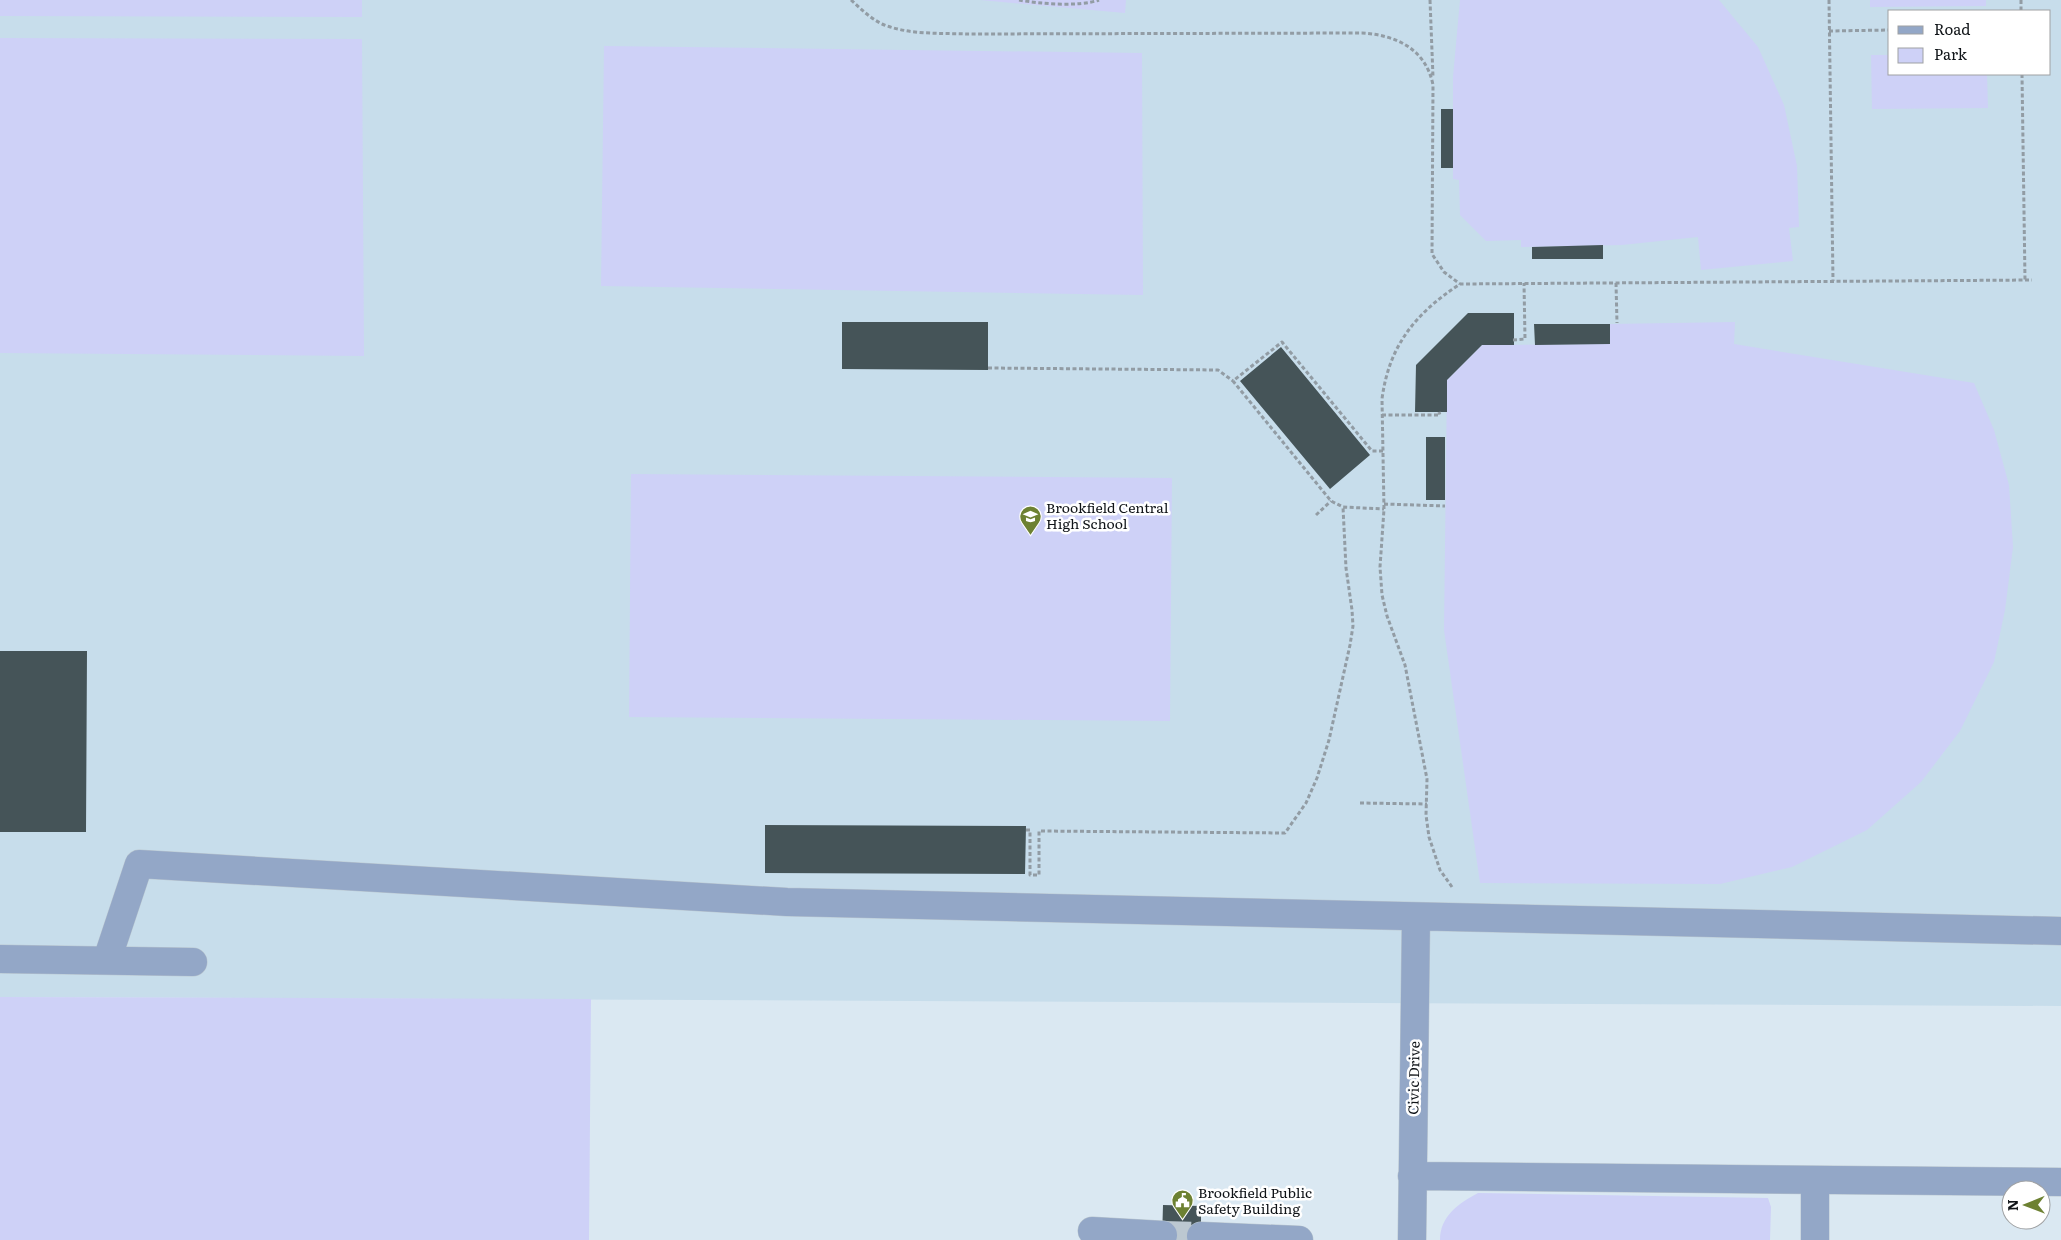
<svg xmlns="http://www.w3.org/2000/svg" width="2061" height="1240" font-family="Literata,serif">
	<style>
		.built { fill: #c7ddeb; fill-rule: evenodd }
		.green { fill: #ced1f7 }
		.building { fill: #455458 }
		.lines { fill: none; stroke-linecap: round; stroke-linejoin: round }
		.minor-tunnel { stroke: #bcc8d1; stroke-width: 28; stroke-dasharray: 28 14; stroke-linecap: butt }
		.minor-casing { stroke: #bac6cf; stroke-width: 29 }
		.path { stroke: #929ca4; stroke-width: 3; stroke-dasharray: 4 2.5; stroke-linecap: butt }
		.minor { stroke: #93a7c7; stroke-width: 28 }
		.labels { text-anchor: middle; stroke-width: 5; stroke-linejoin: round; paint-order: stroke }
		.poi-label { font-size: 14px; fill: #101418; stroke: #fff; text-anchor: start }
		.street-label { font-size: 14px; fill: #101418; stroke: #fff }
	</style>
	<rect width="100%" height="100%" fill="#dae8f2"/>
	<path class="built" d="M0,0H2061V1006L0,997ZM1890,11H2050V74H1890Z"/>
	<path class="green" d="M0,0H362V17L0,16Z
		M980,0H1126L1125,13Z
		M1460,0H1719L1758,47L1784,105L1797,166L1799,227L1789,228L1793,261L1701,270L1698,237L1622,245L1521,247V240L1486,241L1460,215L1459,180L1453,179V77Z
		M1870,0H1986V6L1870,7Z
		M0,38L362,39L364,356L0,353Z
		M604,46L1142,53L1143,295L601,286Z
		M1871,55H1890V74H1987L1988,108L1872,109Z
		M1735,322L1734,344L1974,383L1994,430L2009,485L2013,547L2005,610L1994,662L1960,731L1921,782L1867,830L1792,867L1720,884L1480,883L1444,630L1447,380L1482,345L1610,344V324Z
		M631,474L1172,478L1170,721L629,717Z
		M0,997L591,999L589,1240H0Z
		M1478,1193L1768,1198L1771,1207L1770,1240H1440C1440,1216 1459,1203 1478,1193Z"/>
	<path class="building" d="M1441,109H1453V168H1441Z
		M1603,245V259H1532V247Z
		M1468,313H1514V345H1482L1447,380V412H1415L1416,365Z
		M842,322H988V370L842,369Z
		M1534,324H1610V344L1535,345Z
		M1281,347L1370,455L1330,489L1240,381Z
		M1426,437H1445V500H1426Z
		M0,651H87L86,832H0Z
		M765,825L1026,826L1025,874L765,873Z
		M1163,1205L1201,1206V1240H1162Z"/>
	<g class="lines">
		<path class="minor-tunnel" d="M1163,1235L1201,1236"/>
		<defs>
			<path id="minor" d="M0,959L193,962
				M107,960L139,864L787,902L2061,931
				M1412,1176L2061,1182
				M1815,1181V1240
				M1092,1231L1163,1235
				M1201,1236L1299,1240
				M1412,1240L1416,917"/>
		</defs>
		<use href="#minor" class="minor-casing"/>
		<path class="path" d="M851,0C861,9 870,18 882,24C908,35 940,33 968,34L1362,33C1396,35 1426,49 1433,85L1432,254L1444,272L1460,284
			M1019,0C1041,4 1079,7 1099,0
			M1430,0L1433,77
			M1829,0L1833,281
			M2021,0V11
			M1829,31L1890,30
			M2022,74L2025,280
			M1616,283L1617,323
			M1513,340L1525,339L1524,283
			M988,368L1218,370L1233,381
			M1382,415H1440L1439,412
			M1383,451H1372L1282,342L1233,381L1331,501L1343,507L1384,509
			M1384,504L1445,506
			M1316,515L1331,501
			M1360,803L1427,804
			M1026,830H1030V875H1039V831L1285,833L1306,803L1317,778L1329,740L1350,645L1353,626L1352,610L1346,568L1343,507
			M1452,887L1440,870L1429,837L1426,815L1427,779L1405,665L1387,616L1382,595L1380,567L1384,509L1382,399C1389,345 1416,313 1460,284L2032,280"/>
		<use href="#minor" class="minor"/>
	</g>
	<defs>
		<symbol id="school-pin" viewBox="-11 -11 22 30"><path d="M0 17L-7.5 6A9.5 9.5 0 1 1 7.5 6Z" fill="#6d8132" stroke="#fff"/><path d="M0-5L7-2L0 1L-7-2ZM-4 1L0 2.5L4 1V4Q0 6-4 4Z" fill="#fff"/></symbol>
		<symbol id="civic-pin" viewBox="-11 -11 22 30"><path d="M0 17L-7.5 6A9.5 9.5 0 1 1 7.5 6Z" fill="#6d8132" stroke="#fff"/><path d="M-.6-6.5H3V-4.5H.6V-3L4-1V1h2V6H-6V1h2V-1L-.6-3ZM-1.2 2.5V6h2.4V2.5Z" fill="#fff"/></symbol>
	</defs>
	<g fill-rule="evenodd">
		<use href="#school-pin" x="1018" y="504" width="25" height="34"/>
		<use href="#civic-pin" x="1170" y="1188" width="25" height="34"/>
	</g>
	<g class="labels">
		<g class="poi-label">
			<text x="1046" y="513">Brookfield Central<tspan x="1046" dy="16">High School</tspan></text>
			<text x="1198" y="1198">Brookfield Public<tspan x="1198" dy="16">Safety Building</tspan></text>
		</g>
		<g class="street-label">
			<text transform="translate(1414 1078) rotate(-89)" y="5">Civic Drive</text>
		</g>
	</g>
	<rect x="1888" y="10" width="162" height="65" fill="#ffffff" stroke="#9fa1a3"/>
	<rect x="1898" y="26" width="25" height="8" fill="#93a7c7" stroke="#9fa1a3"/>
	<text x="1934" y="35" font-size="15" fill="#101418">Road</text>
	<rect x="1898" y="48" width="25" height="15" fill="#ced1f7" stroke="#9fa1a3"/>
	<text x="1934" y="60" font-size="15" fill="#101418">Park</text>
	<g transform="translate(2026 1205) rotate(269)"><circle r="24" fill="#ffffff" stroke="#9fa1a3"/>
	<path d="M0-4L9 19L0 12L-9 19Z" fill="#6d8132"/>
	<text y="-8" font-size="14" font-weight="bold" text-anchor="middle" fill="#101418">N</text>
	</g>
</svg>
